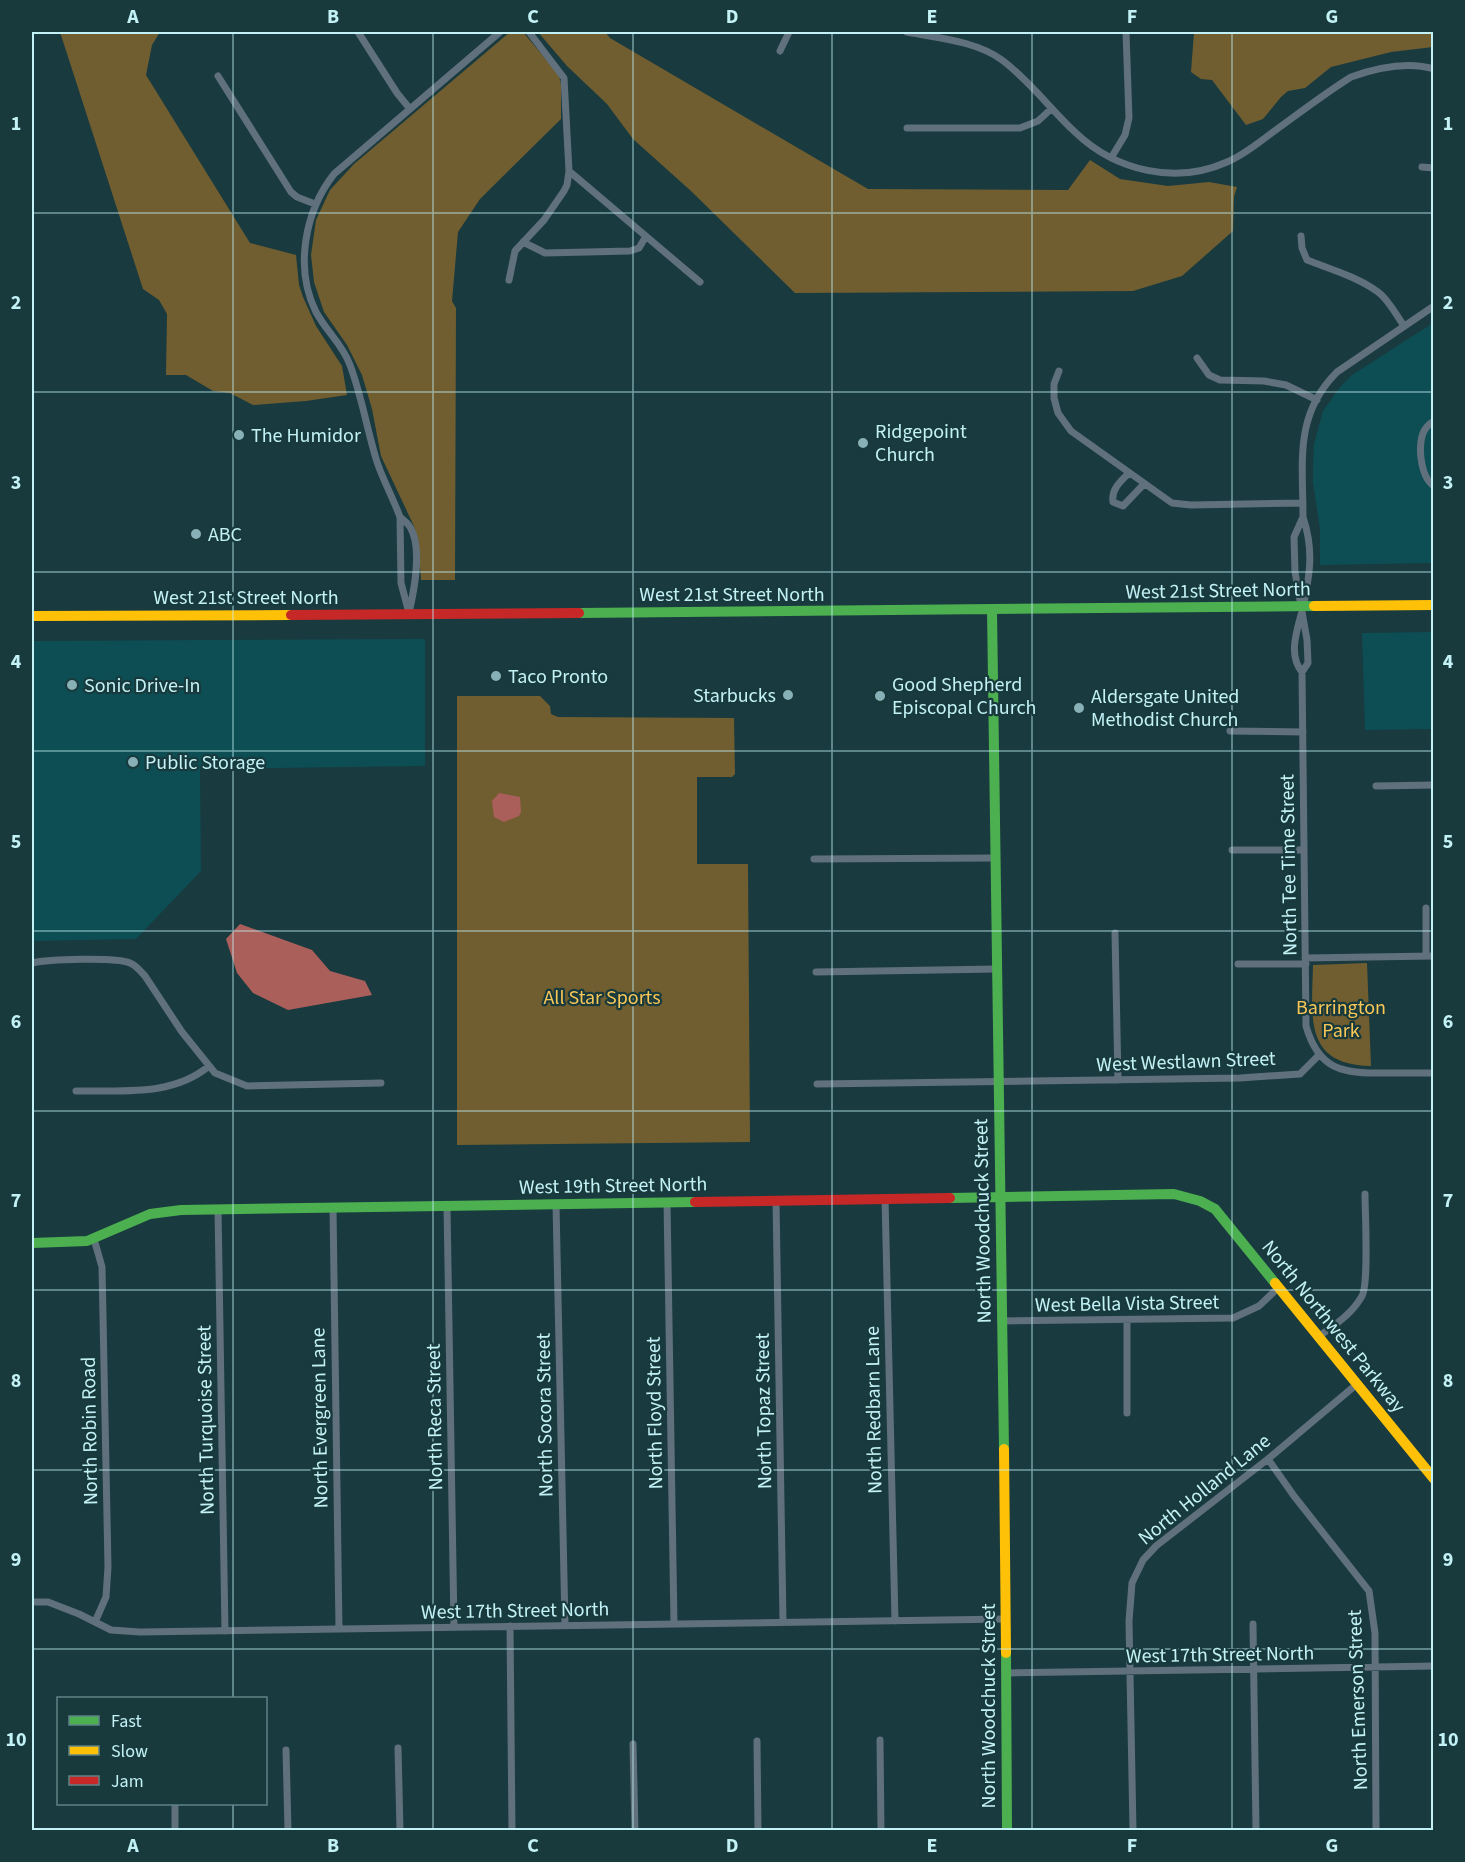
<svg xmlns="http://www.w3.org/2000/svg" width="1465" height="1862" font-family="'Source Sans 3',sans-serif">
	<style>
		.built { fill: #0d4e54 }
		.green { fill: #705e30 }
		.water { fill: #aa5f5b }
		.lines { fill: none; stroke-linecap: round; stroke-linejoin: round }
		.street { stroke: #60707c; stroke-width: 7 }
		.fast { stroke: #4caf50; stroke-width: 10 }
		.slow { stroke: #ffc107; stroke-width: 10 }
		.jam { stroke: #c62828; stroke-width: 10 }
		.grid { fill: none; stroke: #c2f1f6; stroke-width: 1.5; stroke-opacity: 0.55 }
		.poi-dot { fill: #87b1b6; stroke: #193a3d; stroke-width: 2 }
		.labels { text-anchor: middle; stroke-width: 4.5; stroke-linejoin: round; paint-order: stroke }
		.poi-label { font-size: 20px; fill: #c2f1f6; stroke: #193a3d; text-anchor: start }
		.street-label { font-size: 20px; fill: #c2f1f6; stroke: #193a3d }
		.park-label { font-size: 20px; fill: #f9c757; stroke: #193a3d }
		.neatline { fill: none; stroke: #c2f1f6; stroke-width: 2 }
		.grid-label { font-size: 20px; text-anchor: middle; font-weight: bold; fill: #c2f1f6 }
	</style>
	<rect width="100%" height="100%" fill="#193a3e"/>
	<path class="built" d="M1433,323V563L1320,565V529L1313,483V466L1314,444L1323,411L1340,387L1352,375Z
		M1433,632V729L1365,730L1362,633Z
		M425,639V766L200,769L201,871L136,939L32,941V641Z"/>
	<path class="green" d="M60,32H160L152,45L146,75L250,243L296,255L299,285L303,297L316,326L342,366L347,395L306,401L253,405L230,393L213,391L186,375H166L167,314L159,300L143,289Z
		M510,32H523L559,75L561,85V119L480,199L458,232L452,301L456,308L455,580H421L418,539L413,524L381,456L372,409L362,375L347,345L324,312L314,282L311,255L316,220L330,190L354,164Z
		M538,32H605L610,38L868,189L1068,190L1090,160L1120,179L1168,186L1209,182L1237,187L1234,197L1233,231L1182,276L1133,291L795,293L691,191L633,139L607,104L567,66Z
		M1194,32H1433V47L1391,52L1331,67L1305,88L1288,91L1281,97L1263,119L1246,125L1212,80L1201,79L1191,72Z
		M457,696H540L550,706L551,714L558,717L734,718L735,774L732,777H697V864H748L750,1142L457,1145Z
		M1367,963L1371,1066C1303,1065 1312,1016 1313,965Z"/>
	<path class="water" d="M499,793L520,797L521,812L519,816L504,822L494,817L492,801Z
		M240,924L312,950L330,971L365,981L372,995L288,1010L253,993L237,973L226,939Z"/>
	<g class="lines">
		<path class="street" d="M358,32L397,93L410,109
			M907,32C938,38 976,41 1002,60C1030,81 1051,110 1076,133C1116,171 1176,185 1227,162C1244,155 1258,143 1273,132C1298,114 1324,94 1351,77C1376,68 1407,61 1434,69
			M780,51L789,32
			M218,76L291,192L297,197L315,204
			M907,128H1020L1038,121L1051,109
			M1111,158L1125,135L1129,118L1126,32
			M1422,167L1434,168
			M569,171L700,282
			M1301,236L1302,248L1307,260C1330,269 1358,277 1378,292C1389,300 1396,315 1404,326
			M523,242L545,253L630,251L639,248L646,236
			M509,280L515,251L544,220L564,191L567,185L569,171L564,78L529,32
			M1197,358L1209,375L1220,380L1264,381L1286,385L1317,400
			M1059,371L1054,384V398L1058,413L1071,431L1172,503L1191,505L1303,503
			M1434,421C1431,423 1428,425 1426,428C1416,440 1420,477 1434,486
			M1129,473C1121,481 1111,489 1113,502L1123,506L1144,484
			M400,517C393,498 383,480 377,462C367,430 362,397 350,365C343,345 326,331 316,312C294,268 305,211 334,174L500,32
			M400,517C403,520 408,523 410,527C423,548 414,591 409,613L401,583Z
			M1303,517C1303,461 1294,415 1337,372L1434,306
			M1303,607C1298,628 1287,654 1302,672L1308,663L1307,640L1295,572L1294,537L1303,517C1314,550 1310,574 1303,607
			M1302,672L1306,1026C1318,1068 1341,1074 1381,1073C1399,1073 1416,1073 1434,1073
			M1230,731L1303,732
			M1376,786L1434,785
			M1232,850H1304
			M814,859L996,858
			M1426,908V956
			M1115,933L1118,1080
			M1305,958L1434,956
			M32,963C48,959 116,957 130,963C137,966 140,971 145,976L182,1032L215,1073L247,1086L381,1083
			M1238,964H1306
			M816,972L997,969
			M817,1084L1240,1078L1300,1074L1319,1055
			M76,1091C121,1090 172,1097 209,1066
			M885,1198L895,1621
			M776,1200L783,1622
			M667,1202L674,1624
			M556,1204L565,1625
			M447,1206L454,1627
			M333,1207L339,1629
			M218,1209L225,1631
			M94,1239L102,1267L108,1567L106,1597L95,1622
			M1127,1320V1413
			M1001,1321L1233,1318L1259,1306L1279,1287
			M1318,1337C1335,1325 1352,1314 1362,1296C1369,1283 1365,1213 1365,1194
			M1268,1459L1294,1496L1369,1591L1375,1633L1376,1830
			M32,1602H48L79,1614L111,1630L140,1632L1006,1619
			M1253,1624L1256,1830
			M510,1626L512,1830
			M1006,1673L1434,1666
			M880,1740L881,1830
			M757,1741L758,1830
			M633,1744L635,1830
			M398,1748L400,1830
			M286,1750L288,1830
			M175,1804V1830
			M1133,1830L1129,1621L1132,1583L1143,1560L1156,1546L1268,1459L1357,1384"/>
		<path class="fast" d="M992,610L1004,1449
			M579,613L1314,606
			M950,1198L1174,1194L1200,1201L1215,1209L1275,1283
			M32,1243L87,1241L150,1214L181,1210L695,1202
			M1006,1653L1007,1830"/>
		<path class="slow" d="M1314,606L1434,605
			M32,616L291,615
			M1275,1283L1434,1479
			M1004,1449L1006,1653"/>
		<path class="jam" d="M291,615L579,613
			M695,1202L950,1198"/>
	</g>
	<path class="grid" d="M233,32V1698M433,32V1830M633,32V1830M832,32V1830M1032,32V1830M1232,32V1830M32,213H1434M32,392H1434M32,572H1434M32,751H1434M32,931H1434M32,1111H1434M32,1290H1434M32,1470H1434M32,1649H1434M233,1804V1830"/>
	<g class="poi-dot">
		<circle cx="239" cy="435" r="6"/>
		<circle cx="863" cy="443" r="6"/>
		<circle cx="196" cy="534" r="6"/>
		<circle cx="496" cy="676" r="6"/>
		<circle cx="72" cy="685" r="6"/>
		<circle cx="788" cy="695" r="6"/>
		<circle cx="880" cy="696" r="6"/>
		<circle cx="1079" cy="708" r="6"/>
		<circle cx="133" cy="762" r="6"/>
	</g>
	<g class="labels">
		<g class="poi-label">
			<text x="875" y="438">Ridgepoint<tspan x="875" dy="23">Church</tspan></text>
			<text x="251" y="442">The Humidor</text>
			<text x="208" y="541">ABC</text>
			<text x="508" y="683">Taco Pronto</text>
			<text x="892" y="691">Good Shepherd<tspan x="892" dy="23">Episcopal Church</tspan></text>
			<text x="84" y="692">Sonic Drive-In</text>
			<text x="776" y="702" text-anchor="end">Starbucks</text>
			<text x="1091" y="703">Aldersgate United<tspan x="1091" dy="23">Methodist Church</tspan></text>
			<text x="145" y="769">Public Storage</text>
		</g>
		<g class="street-label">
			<text transform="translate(1218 590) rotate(-1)" y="7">West 21st Street North</text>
			<text x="732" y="601">West 21st Street North</text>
			<text x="246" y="604">West 21st Street North</text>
			<text transform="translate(1288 865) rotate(-91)" y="7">North Tee Time Street</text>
			<text transform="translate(1186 1061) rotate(-2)" y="7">West Westlawn Street</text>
			<text transform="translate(613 1185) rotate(-1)" y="7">West 19th Street North</text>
			<text transform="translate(982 1221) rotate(-91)" y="7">North Woodchuck Street</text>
			<text transform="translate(1127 1303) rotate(-1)" y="7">West Bella Vista Street</text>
			<text transform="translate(1334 1326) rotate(51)" y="7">North Northwest Parkway</text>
			<text transform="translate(873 1410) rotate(-91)" y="7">North Redbarn Lane</text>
			<text transform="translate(763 1411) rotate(-91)" y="7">North Topaz Street</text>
			<text transform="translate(654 1413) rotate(-91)" y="7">North Floyd Street</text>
			<text transform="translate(544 1415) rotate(-91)" y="7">North Socora Street</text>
			<text transform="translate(434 1417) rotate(-91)" y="7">North Reca Street</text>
			<text transform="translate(319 1418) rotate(-91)" y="7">North Evergreen Lane</text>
			<text transform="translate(205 1420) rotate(-91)" y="7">North Turquoise Street</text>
			<text transform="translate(89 1431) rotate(-91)" y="7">North Robin Road</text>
			<text transform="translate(1204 1489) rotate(-39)" y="7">North Holland Lane</text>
			<text transform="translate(515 1610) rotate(-1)" y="7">West 17th Street North</text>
			<text transform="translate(1220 1654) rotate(-1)" y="7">West 17th Street North</text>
			<text transform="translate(1357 1700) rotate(-92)" y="7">North Emerson Street</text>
			<text transform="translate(988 1706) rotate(-90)" y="7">North Woodchuck Street</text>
		</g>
		<g class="park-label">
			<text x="602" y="1004">All Star Sports</text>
			<text x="1341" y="1014">Barrington<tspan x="1341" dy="23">Park</tspan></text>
		</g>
	</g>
	<rect width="1465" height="1862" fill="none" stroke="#193a3d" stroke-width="66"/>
	<rect x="57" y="1697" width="210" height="108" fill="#193a3d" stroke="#5d8387" stroke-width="1.5"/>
	<rect x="69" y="1716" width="30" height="9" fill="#4caf50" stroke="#5d8387" stroke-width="1.5"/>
	<text x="111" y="1727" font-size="18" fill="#c2f1f6">Fast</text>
	<rect x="69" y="1746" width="30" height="9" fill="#ffc107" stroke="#5d8387" stroke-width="1.5"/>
	<text x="111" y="1757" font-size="18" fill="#c2f1f6">Slow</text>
	<rect x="69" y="1776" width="30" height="9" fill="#c62828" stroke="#5d8387" stroke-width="1.5"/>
	<text x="111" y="1787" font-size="18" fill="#c2f1f6">Jam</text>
	<rect x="33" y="33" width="1399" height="1796" class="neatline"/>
	<g class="grid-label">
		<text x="133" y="23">A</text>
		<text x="333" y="23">B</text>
		<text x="533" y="23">C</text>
		<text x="732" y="23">D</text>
		<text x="932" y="23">E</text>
		<text x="1132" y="23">F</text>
		<text x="1332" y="23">G</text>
		<text x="16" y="130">1</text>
		<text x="1448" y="130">1</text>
		<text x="16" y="309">2</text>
		<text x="1448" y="309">2</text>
		<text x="16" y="489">3</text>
		<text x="1448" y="489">3</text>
		<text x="16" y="668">4</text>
		<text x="1448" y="668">4</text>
		<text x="16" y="848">5</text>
		<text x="1448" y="848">5</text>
		<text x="16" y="1028">6</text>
		<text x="1448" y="1028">6</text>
		<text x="16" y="1207">7</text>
		<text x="1448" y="1207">7</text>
		<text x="16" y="1387">8</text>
		<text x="1448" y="1387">8</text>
		<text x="16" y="1566">9</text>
		<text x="1448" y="1566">9</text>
		<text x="16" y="1746">10</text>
		<text x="1448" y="1746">10</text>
		<text x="133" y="1852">A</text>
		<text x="333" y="1852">B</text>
		<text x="533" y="1852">C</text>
		<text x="732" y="1852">D</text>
		<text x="932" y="1852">E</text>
		<text x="1132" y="1852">F</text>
		<text x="1332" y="1852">G</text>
	</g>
</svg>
